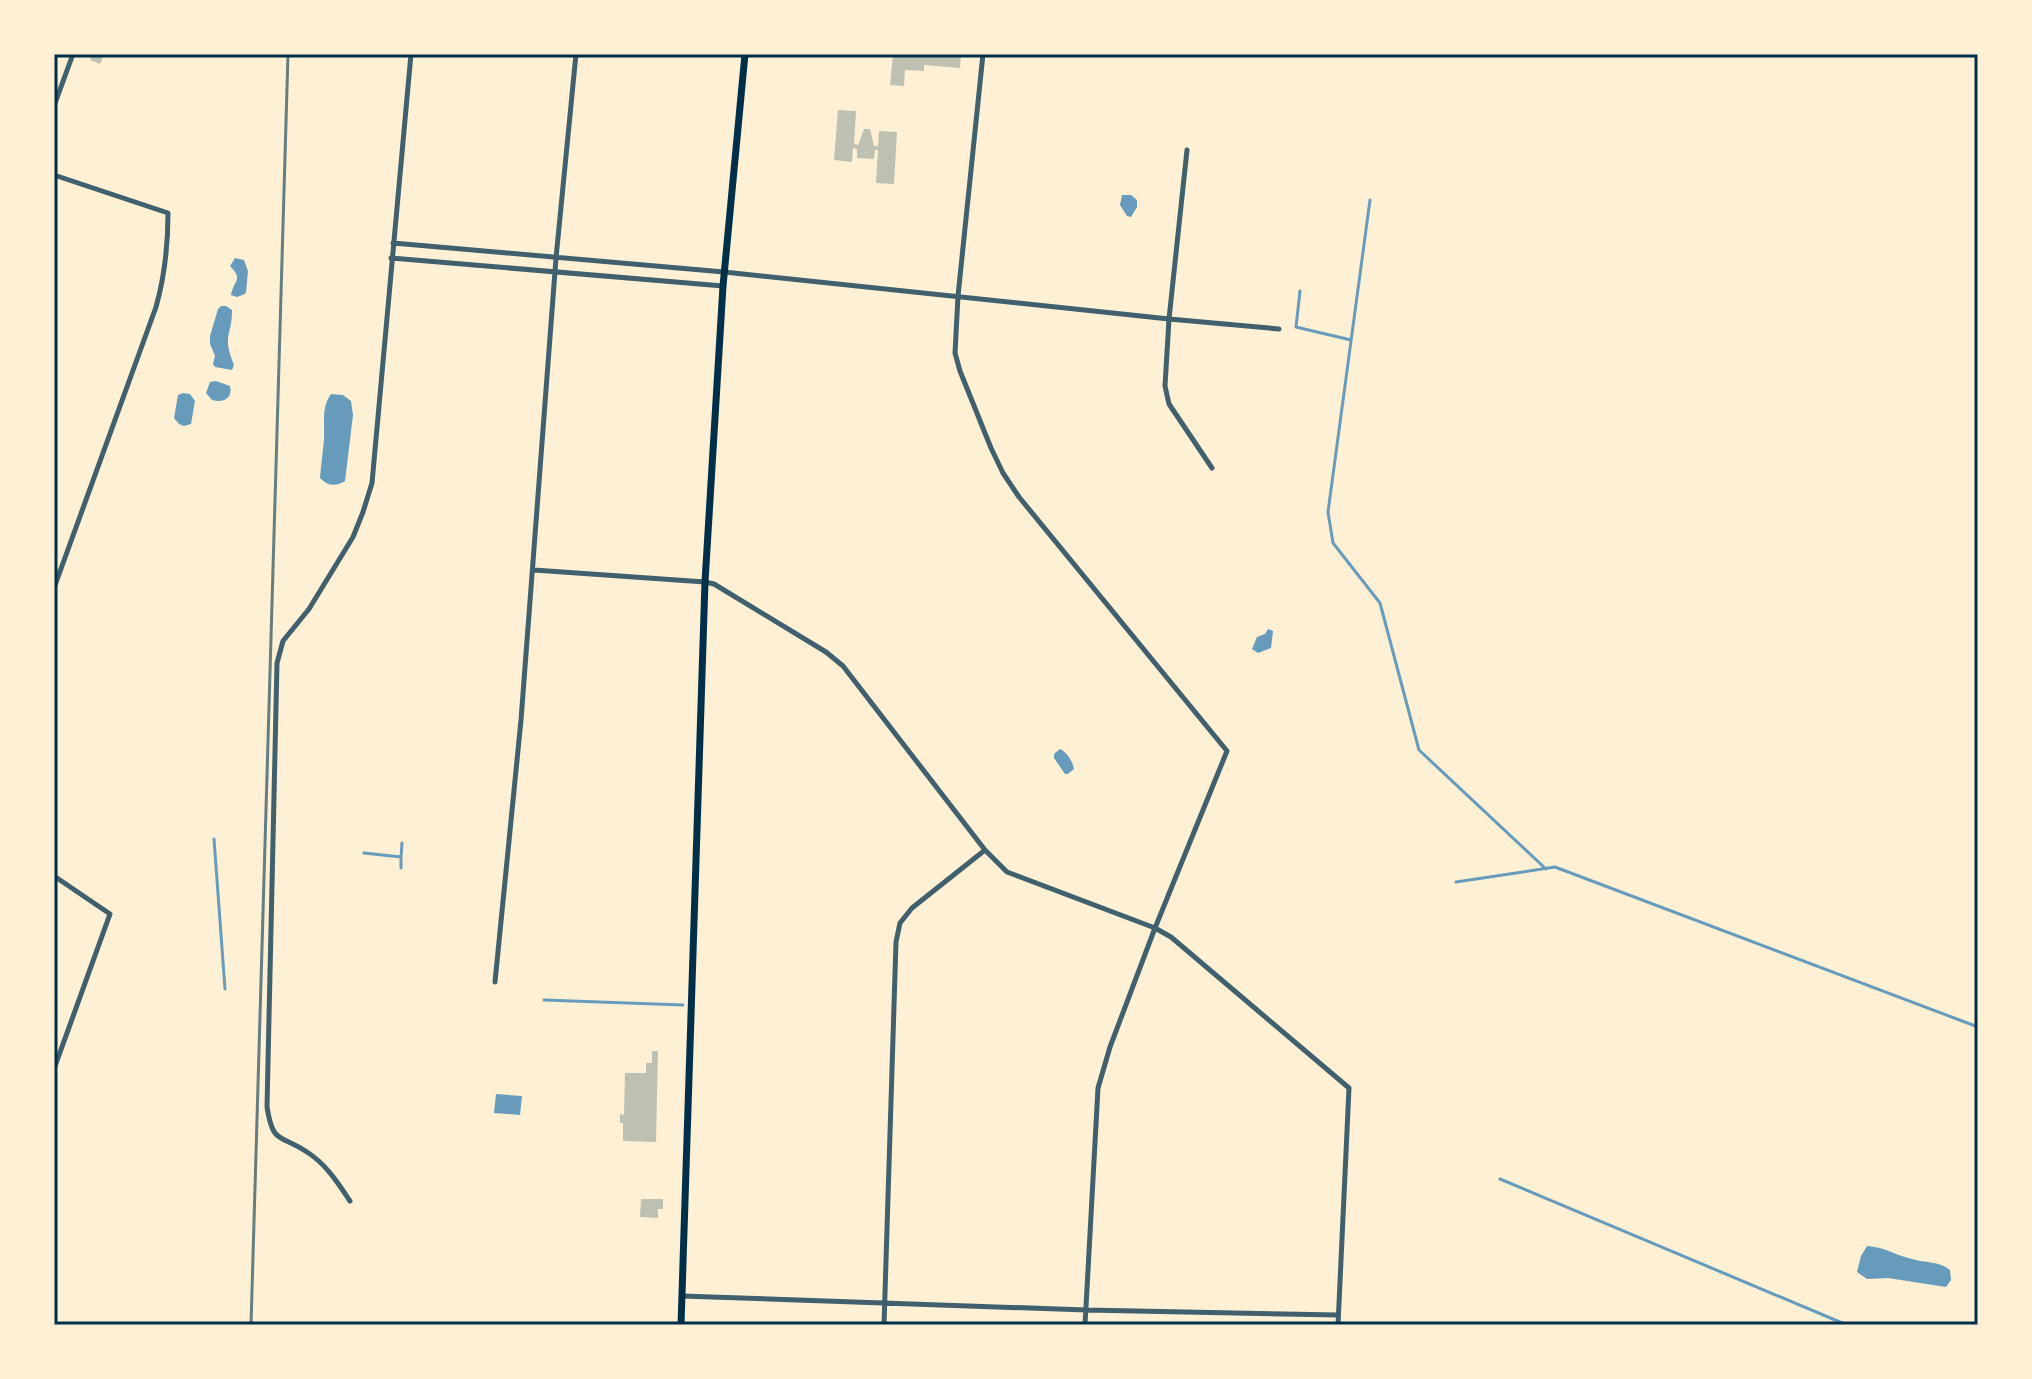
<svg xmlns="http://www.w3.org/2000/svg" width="2032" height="1379" font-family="'Fira Sans',sans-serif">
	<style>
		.water { fill: #669bbc }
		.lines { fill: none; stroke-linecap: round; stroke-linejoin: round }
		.stream { stroke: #669bbc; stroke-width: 3 }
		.building { fill: #bec0b2 }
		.minor { stroke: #3f606c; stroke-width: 5 }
		.secondary { stroke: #003049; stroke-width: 7 }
		.rail { stroke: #657d81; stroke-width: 3 }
		.neatline { fill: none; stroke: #003049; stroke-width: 3 }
	</style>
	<rect width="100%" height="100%" fill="#fdf0d5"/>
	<path class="water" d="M1122,195H1131L1137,200V207L1131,217L1127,216L1120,205Z
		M235,258L244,260L248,271L246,292L245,294L237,297L231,295C233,281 244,280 230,266Z
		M221,306H226L232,310C232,324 230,326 228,338C227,347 231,357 234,365L232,370L215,367L213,364L215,356L210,344V336L218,309Z
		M216,381L230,386C233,399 223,403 212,400L206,393L210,382Z
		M183,393L190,394L195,401L191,424L184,426L179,424L174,418L178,395Z
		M331,394L343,395L351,401L353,415L345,481C335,487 328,486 320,478C321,465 323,452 324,439C325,422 321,408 331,394Z
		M1268,629L1273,631L1271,648L1258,653L1252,649L1257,637L1265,634Z
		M1060,749C1067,752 1073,762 1074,769L1068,774H1065L1054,758V754Z
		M496,1094L522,1096L520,1115L494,1113Z
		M1867,1246C1886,1247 1894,1255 1912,1259C1925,1263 1939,1261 1950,1270L1951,1280L1946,1287L1888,1278L1867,1279L1857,1272L1861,1256Z"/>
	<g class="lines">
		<path class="stream" d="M1370,200L1328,512L1333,543L1380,603L1419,750L1546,869
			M1300,291L1296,327L1351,340
			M214,839L225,989
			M364,853L401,857L402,843
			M401,868V857
			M1456,882L1555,867L1978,1027
			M544,1000L683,1005
			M1500,1179L1847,1325"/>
	</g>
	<path class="building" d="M92,54H104L100,64L90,60Z
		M893,54H961L960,68L924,65V71L905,70L904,86L890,85Z
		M838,110L856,111L854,144L858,145L864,129H870L874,146H878L879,131L897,132L894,184L876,183L878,150H875L874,159L857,158V149L853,148L852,162L834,160Z
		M652,1051H658L656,1142L623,1141V1123H620V1114L624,1115L625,1073H646V1063H652Z
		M641,1199H663V1209H658V1218L640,1217Z"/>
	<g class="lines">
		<path class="minor" d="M983,54L958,296L955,353L960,371L991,448L1003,473L1019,497L1227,751L1155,928L1110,1047L1098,1088L1085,1325
			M54,106L73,54
			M1187,150L1169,319L1165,386L1169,404L1212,468
			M54,175L168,213C168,246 165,275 156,307L54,588
			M393,243L724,272L1169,319L1279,329
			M391,258L723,286
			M534,570L705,582L714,584L826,652L843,666L985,850L1007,872L1155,928L1171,937L1349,1088L1338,1325
			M54,876L110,914L54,1069
			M495,982L521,720L556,258L576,54
			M350,1201C338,1183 326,1164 307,1152C280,1134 273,1145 267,1107L277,663L283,641L309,609L353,537L363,512L372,483L411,54
			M682,1296L1086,1310L1338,1315
			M884,1325L896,942L900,923L912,908L985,850"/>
		<path class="secondary" d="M681,1325L705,582L723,286L745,54"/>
		<path class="rail" d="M251,1325L288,54"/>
	</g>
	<rect width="2032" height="1379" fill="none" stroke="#fdf0d5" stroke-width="112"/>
	<rect x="56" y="56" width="1920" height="1267" class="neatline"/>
</svg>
